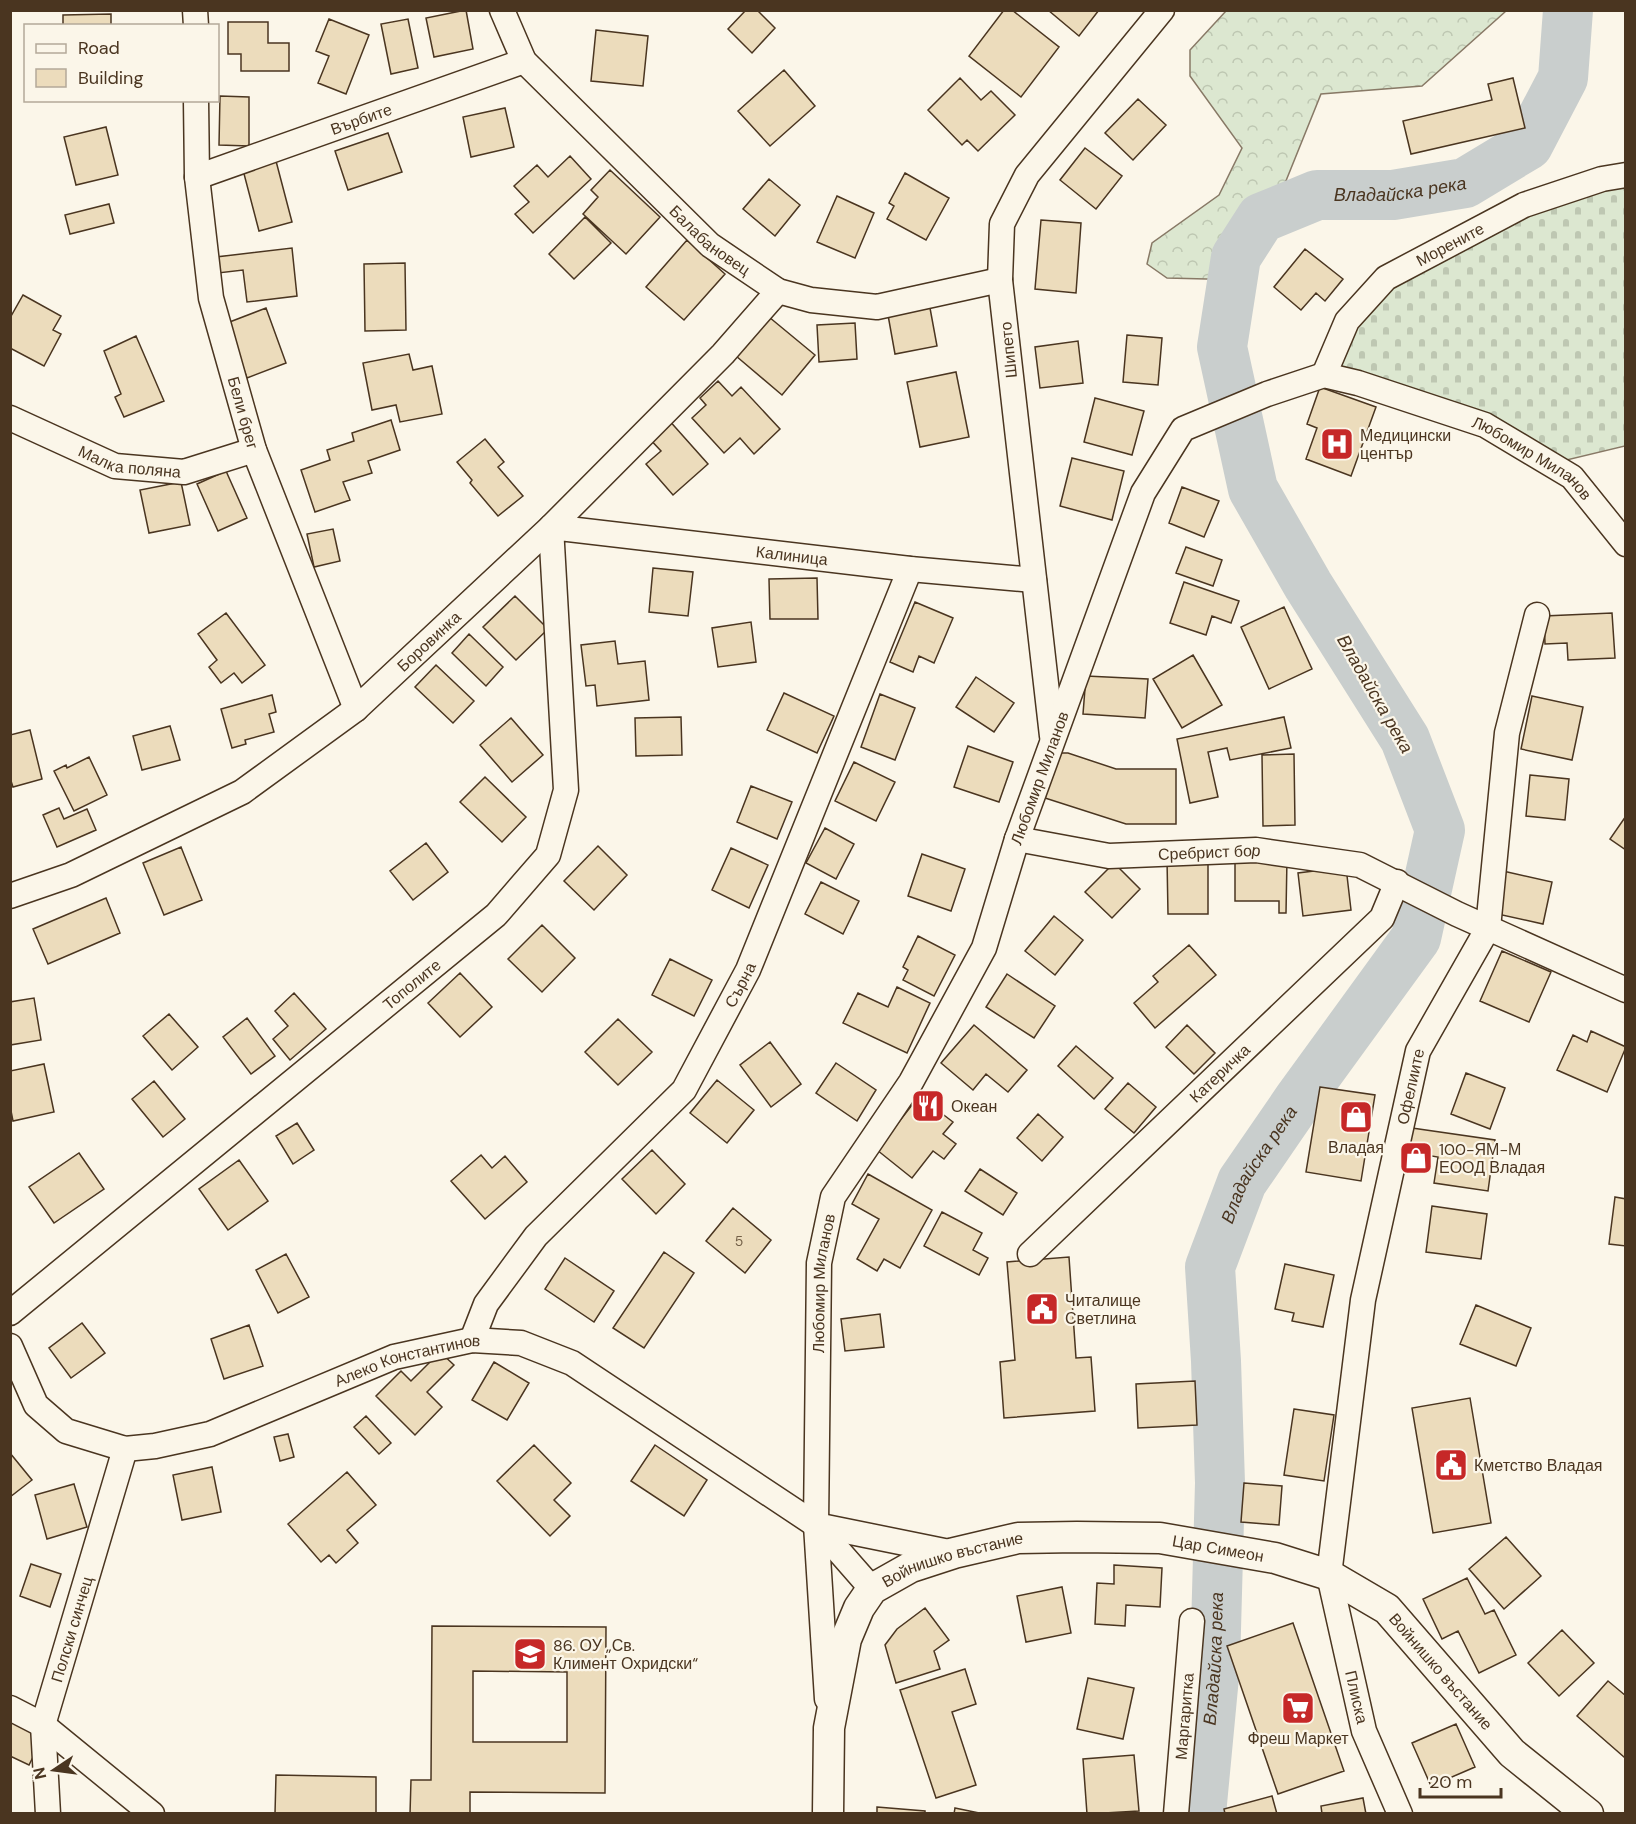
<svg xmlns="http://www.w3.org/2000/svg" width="1636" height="1824" font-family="'DM Sans',sans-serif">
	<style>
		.forest { fill: url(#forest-crowns); stroke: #887966; stroke-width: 1.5 }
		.cemetery { fill: url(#cemetery-stones); stroke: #887966; stroke-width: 1.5 }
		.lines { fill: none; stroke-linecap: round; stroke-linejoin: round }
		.river { stroke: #c9cecd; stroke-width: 50 }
		.building { fill: #ecdcbc; stroke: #4a3520; stroke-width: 1.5; fill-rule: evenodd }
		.minor-casing { stroke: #4a3520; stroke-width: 27 }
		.tertiary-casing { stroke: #4a3520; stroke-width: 33 }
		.minor { stroke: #fbf6e9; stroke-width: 24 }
		.tertiary { stroke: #fbf6e9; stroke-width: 30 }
		.labels { text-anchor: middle; stroke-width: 4.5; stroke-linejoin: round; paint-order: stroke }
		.number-label { font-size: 14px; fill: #725f47 }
		.street-label { font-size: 16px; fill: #4a3520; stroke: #fbf6e9 }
		.poi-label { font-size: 16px; fill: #4a3520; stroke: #fbf6e9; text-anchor: start }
		.water-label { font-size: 18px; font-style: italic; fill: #4a3520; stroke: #fbf6e9 }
	</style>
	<defs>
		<pattern id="forest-crowns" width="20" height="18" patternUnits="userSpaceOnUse" patternTransform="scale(1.5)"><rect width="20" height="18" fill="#dce7d0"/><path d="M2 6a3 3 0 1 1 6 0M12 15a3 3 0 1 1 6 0" fill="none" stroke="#bec7b2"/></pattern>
		<pattern id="cemetery-stones" width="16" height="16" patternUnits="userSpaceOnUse" patternTransform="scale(1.5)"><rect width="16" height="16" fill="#dce7d0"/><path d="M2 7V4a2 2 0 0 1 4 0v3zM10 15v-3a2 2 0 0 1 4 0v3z" fill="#bec7b2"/></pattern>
	</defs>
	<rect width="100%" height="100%" fill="#fbf6e9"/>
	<path class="forest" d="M1226,11V10L1506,11L1422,86L1321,94L1246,280L1167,278L1147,264L1152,243L1219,195L1242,148L1190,76V50Z"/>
	<path class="cemetery" d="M1625,175V446L1550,464L1485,425L1324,375L1386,278L1524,205Z"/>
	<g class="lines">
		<path class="river" id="s1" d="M1201,1814L1215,1666L1220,1483L1216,1361L1210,1267L1242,1182L1299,1099L1416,938L1440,830L1405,739L1308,585L1253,489L1222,347L1236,257L1261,218L1317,195H1393L1465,183L1528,145L1563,78L1568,10"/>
	</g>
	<path class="building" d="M466,10L473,49L434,57L426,18Z
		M746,10H757L775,28L752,53L728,29Z
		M1004,10H1012L1059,47L1021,97L969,56Z
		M1048,10H1099L1079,36Z
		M111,14V26H63V15Z
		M329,19L369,35L346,94L318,83L329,56L316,51Z
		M408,19L418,68L391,74L381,24Z
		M228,22H268V43H289V71H241V54H228Z
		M596,30L648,36L643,86L591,81Z
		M784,70L815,106L770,146L738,111Z
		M960,78L981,100L991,91L1015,115L978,151L967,140L962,145L928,110Z
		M1513,78L1525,128L1411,154L1403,121L1492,100L1488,84Z
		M220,96L249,97V146L219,145Z
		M1138,99L1166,125L1133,160L1105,133Z
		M505,108L514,147L471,157L463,117Z
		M106,127L118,175L76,185L64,137Z
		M388,133L402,172L348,190L335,151Z
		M1085,148L1122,176L1096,209L1060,180Z
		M570,156L591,179L533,233L515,214L529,202L514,186L537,165L548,177Z
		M276,161L292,222L259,231L243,170Z
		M610,170L660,217L626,254L583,214L598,197L591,190Z
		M905,173L949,198L926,240L887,219L894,206L889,203Z
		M769,179L800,205L775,236L743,209Z
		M837,196L874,213L855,258L817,242Z
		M109,204L114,223L70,234L65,215Z
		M585,217L611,243L574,279L549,254Z
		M1041,220L1081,223L1076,293L1035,289Z
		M687,240L725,274L684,320L646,287Z
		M292,248L297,296L247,302L243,270L218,273L216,257Z
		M1305,249L1343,279L1325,301L1316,293L1301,310L1274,287Z
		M405,263L406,330L365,331L364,264Z
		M23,295L61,316L53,330L61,334L44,366L10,348V318Z
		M266,308L286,363L247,378L227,323Z
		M930,308L937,346L895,354L888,315Z
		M769,317L815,355L782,395L736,356Z
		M855,323L857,359L819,362L817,325Z
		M1127,335L1162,338L1158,385L1123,382Z
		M136,336L164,401L124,417L115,397L121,394L104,351Z
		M1078,341L1083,383L1040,388L1035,347Z
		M409,354L413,370L432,366L442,414L400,422L396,405L372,410L363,363Z
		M956,372L969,437L920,447L907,382Z
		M718,381L732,396L741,387L780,429L754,454L740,438L724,453L692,418L706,405L700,398Z
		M1320,387L1376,407L1351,476L1306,459L1317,428L1307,424Z
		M1095,398L1144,411L1132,455L1084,442Z
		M667,418L708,464L673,495L646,464L661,451L647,436Z
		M391,420L400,450L368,461L372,473L343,482L350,500L315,512L301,470L330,460L327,450L354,441L352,433Z
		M485,439L504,462L498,467L523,496L498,516L470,483L472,480L457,462Z
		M1072,458L1124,471L1112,520L1060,506Z
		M226,471L247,518L218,531L197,484Z
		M181,482L190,525L149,533L140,490Z
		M1182,487L1219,501L1204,537L1169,523Z
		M333,529L340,561L314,567L307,534Z
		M1186,547L1222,560L1213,586L1176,573Z
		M653,568L693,572L688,616L649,612Z
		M817,578L818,619H770L769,579Z
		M1184,582L1239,601L1231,623L1212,616L1206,635L1170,623Z
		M515,596L548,629L516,660L483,627Z
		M915,602L953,618L934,663L919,656L913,672L890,662Z
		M1284,607L1312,669L1269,689L1241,627Z
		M226,613L265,665L242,683L234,673L221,683L209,667L217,660L198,634Z
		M1612,613L1615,658L1568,660L1567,643L1545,644L1544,616Z
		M751,622L756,662L718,667L712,628Z
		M469,634L503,667L486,686L452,653Z
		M615,641L618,664L645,661L649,700L597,706L595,685L586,686L581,645Z
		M1193,655L1222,705L1182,728L1153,679Z
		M436,665L474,701L453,723L415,687Z
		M1086,676L1148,679L1145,718L1083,714Z
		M976,677L1014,703L994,732L956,707Z
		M784,693L834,716L817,753L767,730Z
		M880,694L915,708L895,760L861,747Z
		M272,695L276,712L269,714L274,732L245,740L246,744L232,748L221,709Z
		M1532,696L1583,707L1572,760L1521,749Z
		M681,717L682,755L636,756L635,718Z
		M1284,717L1291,748L1230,760L1227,748L1208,752L1218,797L1190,803L1177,739Z
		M511,718L543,755L512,782L480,745Z
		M170,726L180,760L142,770L133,736Z
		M30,730L42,779L13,787L10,778V735Z
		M968,746L1013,762L999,802L954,787Z
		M1060,753H1068L1116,769H1176V824H1126L1045,798Z
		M1294,754L1295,825L1263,826L1262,755Z
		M89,757L107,795L74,811L54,771L66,765L67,768Z
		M854,762L895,782L876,821L835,801Z
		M1530,775L1569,779L1565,820L1526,816Z
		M485,777L526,817L502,842L460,802Z
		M751,786L792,802L777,839L737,822Z
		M59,808L64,819L87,809L96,830L57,847L43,815Z
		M1626,816V850L1610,839Z
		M825,828L854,844L836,879L806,863Z
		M426,843L448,872L413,900L390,871Z
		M598,846L627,875L594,910L564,881Z
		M181,847L202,900L164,915L143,863Z
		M731,848L768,865L749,908L712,890Z
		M922,854L965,869L951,911L908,896Z
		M1235,857L1287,858L1286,913H1279V901H1235Z
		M1167,859H1208V914H1168Z
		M1114,863L1140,889L1112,918L1085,892Z
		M1346,867L1351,910L1303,916L1298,873Z
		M1503,871L1552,882L1543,924L1493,913Z
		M821,882L859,901L843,934L805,914Z
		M106,898L120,933L48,964L33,929Z
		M1054,916L1083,940L1055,975L1025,951Z
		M542,925L575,958L542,992L508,959Z
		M918,936L955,955L934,996L903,980L908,970L903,967Z
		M1189,945L1216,975L1155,1028L1134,1003L1158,982L1153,976Z
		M1502,951L1551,972L1529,1022L1480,1001Z
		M670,959L712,980L694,1016L652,995Z
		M460,973L492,1007L460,1037L428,1003Z
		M1007,974L1055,1006L1034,1038L986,1007Z
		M897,987L930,1003L907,1053L843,1023L858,993L888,1007Z
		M294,993L326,1029L290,1060L273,1039L288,1026L275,1011Z
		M34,998L41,1040L10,1045V1002Z
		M169,1014L198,1047L172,1070L143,1036Z
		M247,1018L275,1056L251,1074L223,1037Z
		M618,1019L652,1052L618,1085L585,1052Z
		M974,1025L1027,1070L1008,1092L986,1074L973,1090L941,1063Z
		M1187,1025L1215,1053L1194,1074L1166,1047Z
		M1591,1031L1626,1047L1607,1092L1557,1070L1573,1035L1587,1042Z
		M770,1042L801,1084L771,1107L740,1065Z
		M1076,1046L1113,1078L1094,1099L1058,1066Z
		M836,1063L876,1090L857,1121L816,1093Z
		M44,1064L54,1112L13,1121L10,1106V1071Z
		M1466,1073L1505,1088L1490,1129L1451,1114Z
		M717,1080L754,1110L727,1143L690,1113Z
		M154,1081L185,1119L163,1137L132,1099Z
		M1128,1083L1156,1107L1134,1133L1105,1109Z
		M1320,1087L1375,1095L1361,1181L1306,1172Z
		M919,1096L953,1122L943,1134L956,1144L944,1159L933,1151L912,1178L877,1150Z
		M1038,1114L1063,1137L1042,1161L1017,1138Z
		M297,1123L314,1150L293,1164L276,1136Z
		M1412,1128L1495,1140L1488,1191L1434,1183L1438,1157L1408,1152Z
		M652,1150L685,1184L656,1214L622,1179Z
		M79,1153L104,1189L54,1223L29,1187Z
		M481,1155L492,1168L505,1156L527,1182L485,1219L451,1181Z
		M239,1160L268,1201L228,1230L199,1189Z
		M980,1169L1017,1193L1003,1215L965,1191Z
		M868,1174L932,1210L900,1268L884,1259L877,1271L857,1259L879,1219L852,1204Z
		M1615,1197L1626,1199V1246L1609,1244Z
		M1432,1206L1487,1214L1481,1259L1426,1252Z
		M733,1208L771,1240L745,1273L706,1241Z
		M942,1212L982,1233L973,1250L988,1258L979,1275L924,1246Z
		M664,1252L694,1273L644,1348L613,1328Z
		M286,1254L309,1297L278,1313L256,1270Z
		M1069,1257L1076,1358L1091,1357L1095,1411L1004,1418L1000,1362L1015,1360L1007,1262Z
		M565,1258L614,1291L594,1322L545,1289Z
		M1285,1264L1334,1275L1323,1327L1292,1321L1294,1313L1275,1309Z
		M1476,1305L1531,1328L1516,1366L1460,1344Z
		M880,1314L884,1347L845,1351L841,1319Z
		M82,1323L105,1353L71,1378L49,1348Z
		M249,1325L263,1366L224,1379L211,1339Z
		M440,1352L454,1365L427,1392L442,1407L415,1435L376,1396L401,1371L411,1381Z
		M494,1362L529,1383L507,1420L472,1400Z
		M1195,1381L1197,1425L1138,1428L1136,1384Z
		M1470,1398L1491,1523L1433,1533L1412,1408Z
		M1294,1409L1334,1415L1324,1481L1284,1475Z
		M366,1416L391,1443L379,1454L354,1427Z
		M288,1434L294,1457L280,1461L274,1437Z
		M534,1445L571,1483L554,1500L570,1516L550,1536L497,1481Z
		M655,1445L707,1480L684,1516L631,1481Z
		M10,1453L32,1480L10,1497Z
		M212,1467L221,1512L182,1520L173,1475Z
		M347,1472L376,1505L347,1530L358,1543L336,1563L329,1555L321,1562L288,1524Z
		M1244,1483L1282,1486L1279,1525L1241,1522Z
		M74,1484L87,1527L47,1539L35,1495Z
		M1506,1537L1541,1576L1504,1609L1469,1569Z
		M31,1564L61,1574L50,1607L20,1596Z
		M1114,1565L1162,1568L1160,1607L1126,1605L1125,1626L1095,1624L1097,1583L1114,1584Z
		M1467,1578L1485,1614L1494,1610L1516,1655L1479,1673L1458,1631L1442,1639L1423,1599Z
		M1062,1587L1071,1633L1026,1642L1017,1596Z
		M925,1608L949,1640L934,1651L940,1669L896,1683L885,1645L897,1629Z
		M1293,1623L1344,1771L1278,1794L1227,1646Z
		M432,1626L606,1627L605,1793L470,1792V1814H410L411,1780H431ZM473,1671L567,1672V1742H473Z
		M1562,1630L1594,1663L1559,1696L1528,1663Z
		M965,1669L976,1704L952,1712L976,1785L936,1798L900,1690Z
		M1088,1678L1134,1688L1123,1739L1077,1729Z
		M1608,1681L1626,1696V1755L1624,1757L1577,1716Z
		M10,1714L32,1724L39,1745L29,1765L10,1756Z
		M1456,1724L1475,1767L1431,1786L1412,1743Z
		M1134,1755L1139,1811L1087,1814L1083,1759Z
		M276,1775L376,1777V1814H275Z
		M1272,1796L1277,1814H1225L1224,1809Z
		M1363,1798L1366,1814H1322L1321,1806Z
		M877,1807L925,1811V1814H877Z
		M955,1808L984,1814H954Z"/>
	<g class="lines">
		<defs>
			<g id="minor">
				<path d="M195,10L196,26"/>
				<path id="s2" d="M502,10L524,61L710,245L778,291L811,300L877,307L1000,280"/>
				<path id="s3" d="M196,100L197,177L211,298L254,450L356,709"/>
				<path id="s4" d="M197,177L524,61"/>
				<path id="s5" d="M1324,375L1347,321L1386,278L1524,205L1602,179L1626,175"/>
				<path id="s6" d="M10,418L115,466L184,472L254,450"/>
				<path d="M1052,736L1000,280L1002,224L1027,175L1162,10"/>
				<path id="s7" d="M1017,839L1109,856L1256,850L1360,865L1457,914L1626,990"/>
				<path id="s8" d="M10,896L71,875L242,792L356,709L551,527L723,354L778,291"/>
				<path id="s9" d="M1030,1254L1382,918L1397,882"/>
				<path id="s10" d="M10,1313L496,915L548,855L566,790L551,527L910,569L1034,580"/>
				<path id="s11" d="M472,1340L486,1304L536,1236L684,1090L748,970L910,569"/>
				<path id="s12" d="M10,1346L36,1405L66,1431L125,1449L155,1446L210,1434L394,1357L472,1340L521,1343L572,1363L816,1525"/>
				<path id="s13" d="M872,1589L816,1525L819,1263L833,1197L911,1082L984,948L1017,839L1143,493L1183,429L1267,394L1324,375L1358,383L1485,425L1572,477L1626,544"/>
				<path d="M827,1699L816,1525L954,1553"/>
				<path d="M10,1708L43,1725L152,1814"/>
				<path id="s14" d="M48,1814L43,1725L125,1449"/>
				<path id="s15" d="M1176,1814L1192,1621"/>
				<path id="s16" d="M1400,1814L1364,1731L1329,1575L1363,1300L1418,1051L1488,928L1507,733L1537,615"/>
			</g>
			<g id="tertiary">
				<path id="s17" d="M828,1814L829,1728L846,1639L859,1608L872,1589L911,1567L954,1553L1018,1538L1077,1537L1160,1538L1275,1558L1329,1575L1387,1609L1512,1753L1588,1814"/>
			</g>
		</defs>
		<use href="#minor" class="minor-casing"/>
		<use href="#tertiary" class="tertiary-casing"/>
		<use href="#minor" class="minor"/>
		<use href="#tertiary" class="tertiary"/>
	</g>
	<defs>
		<symbol id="hospital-square" viewBox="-11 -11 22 22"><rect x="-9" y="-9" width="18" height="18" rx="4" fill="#c62828" stroke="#fbf6e9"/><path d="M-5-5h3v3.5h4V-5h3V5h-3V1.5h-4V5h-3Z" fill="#fff"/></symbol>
		<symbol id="restaurant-square" viewBox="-11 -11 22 22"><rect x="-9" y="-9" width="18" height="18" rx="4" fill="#c62828" stroke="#fbf6e9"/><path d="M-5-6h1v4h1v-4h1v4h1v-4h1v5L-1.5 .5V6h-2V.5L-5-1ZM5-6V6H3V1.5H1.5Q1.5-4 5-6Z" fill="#fff"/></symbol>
		<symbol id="shop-square" viewBox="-11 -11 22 22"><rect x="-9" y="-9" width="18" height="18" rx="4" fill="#c62828" stroke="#fbf6e9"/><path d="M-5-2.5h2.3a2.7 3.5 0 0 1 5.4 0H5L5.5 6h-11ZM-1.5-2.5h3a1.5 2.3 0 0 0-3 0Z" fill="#fff"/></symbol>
		<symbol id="civic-square" viewBox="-11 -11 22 22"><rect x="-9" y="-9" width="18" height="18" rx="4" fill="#c62828" stroke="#fbf6e9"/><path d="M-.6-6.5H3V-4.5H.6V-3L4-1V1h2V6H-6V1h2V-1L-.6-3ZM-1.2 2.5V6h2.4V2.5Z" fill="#fff"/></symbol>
		<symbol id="school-square" viewBox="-11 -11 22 22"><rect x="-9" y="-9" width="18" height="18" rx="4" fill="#c62828" stroke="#fbf6e9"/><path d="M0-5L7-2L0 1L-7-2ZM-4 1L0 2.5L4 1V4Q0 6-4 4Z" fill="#fff"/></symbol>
		<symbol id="supermarket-square" viewBox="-11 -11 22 22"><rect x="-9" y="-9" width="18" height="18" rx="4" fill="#c62828" stroke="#fbf6e9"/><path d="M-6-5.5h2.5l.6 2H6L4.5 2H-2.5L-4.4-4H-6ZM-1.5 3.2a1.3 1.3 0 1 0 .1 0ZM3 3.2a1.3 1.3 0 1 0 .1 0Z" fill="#fff"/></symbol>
	</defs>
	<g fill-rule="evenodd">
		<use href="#hospital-square" x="1318" y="425" width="38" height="38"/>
		<use href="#restaurant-square" x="909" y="1087" width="38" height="38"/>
		<use href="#shop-square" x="1337" y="1098" width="38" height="38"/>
		<use href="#shop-square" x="1397" y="1139" width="38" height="38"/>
		<use href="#civic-square" x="1023" y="1290" width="38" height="38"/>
		<use href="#civic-square" x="1432" y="1446" width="38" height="38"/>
		<use href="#school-square" x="511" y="1635" width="38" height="38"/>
		<use href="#supermarket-square" x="1279" y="1689" width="38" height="38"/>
	</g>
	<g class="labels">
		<g class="number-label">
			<text x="739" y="1246">5</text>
		</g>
		<g class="street-label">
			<text dy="6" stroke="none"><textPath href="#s4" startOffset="174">Върбите</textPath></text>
			<text dy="6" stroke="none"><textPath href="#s2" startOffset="314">Балабановец</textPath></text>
			<text dy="6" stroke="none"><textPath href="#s5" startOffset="189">Морените</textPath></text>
			<text transform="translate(1008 350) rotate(-96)" y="6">Шипето</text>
			<text dy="6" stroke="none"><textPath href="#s3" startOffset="318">Бели брег</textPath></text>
			<text dy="6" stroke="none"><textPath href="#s6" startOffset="129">Малка поляна</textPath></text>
			<text dy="6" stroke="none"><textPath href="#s13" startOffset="1641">Любомир Миланов</textPath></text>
			<text dy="6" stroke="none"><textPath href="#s10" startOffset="1281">Калиница</textPath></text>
			<text dy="6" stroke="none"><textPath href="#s8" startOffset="495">Боровинка</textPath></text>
			<text dy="6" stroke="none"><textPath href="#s13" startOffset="885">Любомир Миланов</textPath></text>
			<text dy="6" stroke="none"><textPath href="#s7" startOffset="194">Сребрист бор</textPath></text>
			<text dy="6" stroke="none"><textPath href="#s10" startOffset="519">Тополите</textPath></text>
			<text dy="6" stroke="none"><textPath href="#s11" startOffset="450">Сърна</textPath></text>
			<text dy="6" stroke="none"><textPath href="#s9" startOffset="262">Катеричка</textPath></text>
			<text dy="6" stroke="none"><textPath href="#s16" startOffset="746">Офелиите</textPath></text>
			<text dy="6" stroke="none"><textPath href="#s13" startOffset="327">Любомир Миланов</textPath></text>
			<text dy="6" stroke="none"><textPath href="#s12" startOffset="464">Алеко Константинов</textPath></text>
			<text dy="6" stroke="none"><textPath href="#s17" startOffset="590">Цар Симеон</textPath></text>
			<text dy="6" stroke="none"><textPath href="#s17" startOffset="320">Войнишко въстание</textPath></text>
			<text dy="6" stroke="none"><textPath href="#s14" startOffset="189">Полски синчец</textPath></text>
			<text dy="6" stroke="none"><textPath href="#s17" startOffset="854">Войнишко въстание</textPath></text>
			<text transform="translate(1357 1697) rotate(77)" y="6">Плиска</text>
			<text dy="6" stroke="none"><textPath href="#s15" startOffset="98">Маргаритка</textPath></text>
		</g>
		<g class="poi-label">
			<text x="1360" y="441">Медицински<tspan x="1360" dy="18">център</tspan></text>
			<text x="951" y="1112">Океан</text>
			<text x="1356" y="1153" text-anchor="middle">Владая</text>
			<text x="1439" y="1155">100-ЯМ-М<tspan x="1439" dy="18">ЕООД Владая</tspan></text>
			<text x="1065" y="1306">Читалище<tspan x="1065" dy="18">Светлина</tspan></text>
			<text x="1474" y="1471">Кметство Владая</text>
			<text x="553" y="1651">86. ОУ „Св.<tspan x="553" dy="18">Климент Охридски“</tspan></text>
			<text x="1298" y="1744" text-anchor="middle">Фреш Маркет</text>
		</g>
		<g class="water-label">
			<text dy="6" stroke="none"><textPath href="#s1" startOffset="1866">Владайска река</textPath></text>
			<text transform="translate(1375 694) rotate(60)" y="6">Владайска река</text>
			<text dy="6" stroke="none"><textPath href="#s1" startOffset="662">Владайска река</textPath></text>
			<text dy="6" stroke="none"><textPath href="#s1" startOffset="156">Владайска река</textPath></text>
		</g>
	</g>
	<rect width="1636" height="1824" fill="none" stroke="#4a3520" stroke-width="24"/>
	<rect x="24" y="24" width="195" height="78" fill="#fbf6e9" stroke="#b4a999" stroke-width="1.5"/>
	<rect x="36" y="44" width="30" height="9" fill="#fbf6e9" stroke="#b4a999" stroke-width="1.5"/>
	<text x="78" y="54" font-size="18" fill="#4a3520">Road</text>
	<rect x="36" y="69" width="30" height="18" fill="#ecdcbc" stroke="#b4a999" stroke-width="1.5"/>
	<text x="78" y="84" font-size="18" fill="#4a3520">Building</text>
	<g transform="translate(54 1770) rotate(257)" stroke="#fbf6e9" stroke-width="4.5" paint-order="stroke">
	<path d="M0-4.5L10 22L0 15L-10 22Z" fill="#4a3520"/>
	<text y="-9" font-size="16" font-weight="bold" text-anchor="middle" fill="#4a3520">N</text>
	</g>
	<path d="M1420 1788v9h81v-9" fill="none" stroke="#4a3520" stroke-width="3"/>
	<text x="1429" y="1788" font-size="18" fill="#4a3520" stroke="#fbf6e9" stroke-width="4.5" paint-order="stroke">20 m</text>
</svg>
